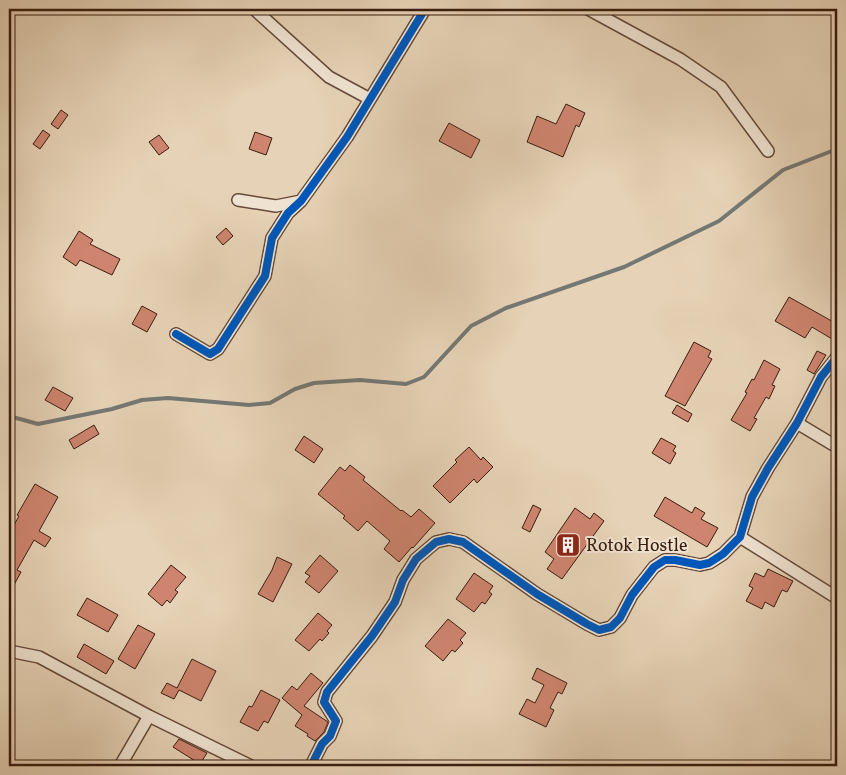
<svg xmlns="http://www.w3.org/2000/svg" width="846" height="775" font-family="Vollkorn,serif">
	<style>
		.lines { fill: none; stroke-linecap: round; stroke-linejoin: round }
		.stream { stroke: #747874; stroke-width: 4 }
		.building { fill: #ce846f; stroke: #3a1d0f }
		.minor-casing { stroke: #654a39; stroke-width: 14 }
		.minor { stroke: #efe2d0; stroke-width: 11 }
		.cycleway-casing { stroke: #efe2d0; stroke-width: 11 }
		.cycleway { stroke: #0057b8; stroke-width: 8 }
		.labels { text-anchor: middle; stroke-width: 4; stroke-linejoin: round; paint-order: stroke }
		.poi-label { font-size: 18px; fill: #3a1d0f; stroke: #efe2d0; text-anchor: start }
	</style>
	<rect width="100%" height="100%" fill="#e6d2b6"/>
	<filter id="stains"><feTurbulence type="fractalNoise" baseFrequency=".004" numOctaves="4"/><feColorMatrix values="0 0 0 0 .2 0 0 0 0 .09 0 0 0 0 .02 0 0 0 .5 -.17"/></filter>
	<radialGradient id="worn" r=".72"><stop offset=".6" stop-color="#630" stop-opacity="0"/><stop offset="1" stop-color="#630" stop-opacity=".3"/></radialGradient>
	<g class="lines">
		<path class="stream" d="M9,416L38,424L112,409L142,400L168,398L249,405L270,403L295,389L314,383L360,380L406,384L424,377L471,326L506,308L624,267L719,221L783,170L837,149"/>
	</g>
	<path class="building" d="M566,104L585,113L579,127L576,125L563,157L527,142L537,116L556,124Z
		M61,110L68,115L58,129L51,124Z
		M449,123L480,140L471,158L439,141Z
		M43,130L50,135L40,149L33,144Z
		M255,132L272,138L266,155L249,149Z
		M159,135L169,148L159,155L149,142Z
		M226,228L233,236L223,245L216,237Z
		M79,231L93,240L90,244L120,259L112,275L80,260L76,266L63,257Z
		M789,297L837,324V342L812,327L805,338L775,321Z
		M142,306L157,314L147,332L132,324Z
		M694,342L711,351L708,357L712,359L685,406L665,396Z
		M817,351L826,355L814,374L807,370Z
		M764,360L780,369L772,385L775,386L769,399L766,397L754,418L757,419L750,431L731,420L747,393L745,392L752,379L754,380Z
		M53,387L73,398L65,411L45,400Z
		M677,405L692,414L688,422L672,413Z
		M94,425L99,434L74,449L69,440Z
		M304,436L323,449L314,463L295,450Z
		M661,438L676,446L673,451L676,453L670,464L652,453Z
		M469,447L481,460L483,457L493,467L477,483L474,479L450,503L433,486L457,462L455,460Z
		M350,465L365,477L363,480L401,511L402,510L411,517L419,509L435,523L413,548L412,547L399,562L384,549L390,541L367,521L358,531L343,518L345,516L318,494L340,467L345,471Z
		M35,484L58,497L39,531L51,538L45,547L34,540L17,570L21,572L9,594V534L19,516L17,515Z
		M665,497L692,513L695,507L705,513L701,519L718,528L707,547L654,516Z
		M533,505L541,509L530,532L522,528Z
		M575,508L590,519L594,513L604,521L562,579L547,569L554,559L545,552Z
		M320,555L338,571L319,593L305,582L310,576L305,573Z
		M277,557L292,564L273,602L258,594L272,570Z
		M171,565L186,577L175,590L178,592L170,603L167,600L162,606L148,594Z
		M768,569L793,581L787,592L782,590L774,607L765,602L762,609L746,601L753,588L749,586L755,573L764,577Z
		M474,573L493,586L489,592L492,594L485,604L482,602L474,612L456,599Z
		M87,598L118,615L108,632L77,615Z
		M318,613L332,625L327,631L329,633L322,641L320,639L309,651L295,640Z
		M448,619L466,633L460,640L463,643L455,652L452,650L443,661L425,646Z
		M138,625L155,634L135,669L118,659Z
		M84,644L114,661L106,674L77,657Z
		M192,659L216,671L201,701L179,690L174,699L161,693L167,683L177,688Z
		M537,668L567,683L562,694L558,692L550,708L554,710L546,727L519,714L527,699L535,703L544,685L532,679Z
		M311,673L323,683L304,706L328,722L324,732L315,741L307,736L308,734L295,726L302,715L282,698L292,686L297,690Z
		M261,690L280,700L268,723L264,721L258,731L240,722L249,706L252,707Z
		M179,739L207,753L200,764L173,747Z"/>
	<g class="lines">
		<defs>
			<path id="minor" d="M254,9L329,77L370,99
				M588,9L680,59L721,87L768,151
				M238,200L276,206L301,201
				M176,334L210,354L218,349L265,276L272,238L288,213L301,201L347,137L425,9
				M797,423L837,447
				M740,537L837,598
				M9,651L39,657L149,716L251,766
				M120,766L149,716
				M311,766L322,744L330,736L336,721L324,702L327,692L372,636L395,602L403,580L416,559L436,542L449,539L463,542L537,594L587,624L599,630L611,627L620,618L632,595L654,567L665,560H675L700,565L709,563L723,554L740,537L752,497L768,468L797,423L821,377L837,357"/>
		</defs>
		<use href="#minor" class="minor-casing"/>
		<use href="#minor" class="minor"/>
		<defs>
			<path id="cycleway" d="M176,334L210,354L218,349L265,276L272,238L288,213L301,201L347,137L425,9
				M311,766L322,744L330,736L336,721L324,702L327,692L372,636L395,602L403,580L416,559L436,542L449,539L463,542L537,594L587,624L599,630L611,627L620,618L632,595L654,567L665,560H675L700,565L709,563L723,554L740,537L752,497L768,468L797,423L821,377L837,357"/>
		</defs>
		<use href="#cycleway" class="cycleway-casing"/>
		<use href="#cycleway" class="cycleway"/>
	</g>
	<defs>
		<symbol id="building-square" viewBox="-11 -11 22 22"><rect x="-9" y="-9" width="18" height="18" rx="4" fill="#8f2418" stroke="#efe2d0"/><path d="M-4-6H4V6H1V3H-1V6H-4ZM-2.5-4.3h1.7v1.8h-1.7ZM.8-4.3h1.7v1.8H.8ZM-2.5-1h1.7V.8h-1.7ZM.8-1h1.7V.8H.8Z" fill="#fff"/></symbol>
	</defs>
	<g fill-rule="evenodd">
		<use href="#building-square" x="554" y="531" width="28" height="28"/>
	</g>
	<g class="labels">
		<g class="poi-label">
			<text x="586" y="551">Rotok Hostle</text>
		</g>
	</g>
	<rect width="846" height="775" fill="none" stroke="#e6d2b6" stroke-width="30"/>
	<rect x="10" y="10" width="826" height="755" fill="none" stroke="#3a1d0f" stroke-width="2.5"/>
	<rect x="15" y="15" width="816" height="745" fill="none" stroke="#3a1d0f"/>
	<rect width="100%" height="100%" filter="url(#stains)"/>
	<rect width="100%" height="100%" fill="url(#worn)"/>
</svg>
